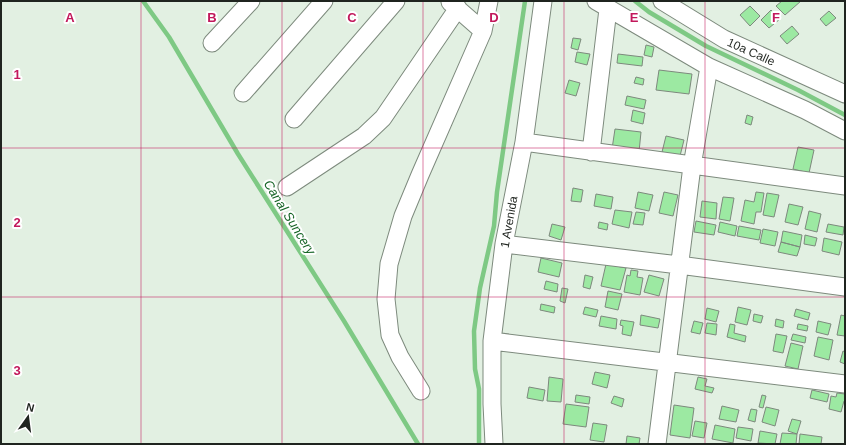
<svg xmlns="http://www.w3.org/2000/svg" width="846" height="445" font-family="Helvetica,sans-serif">
	<style>
		.lines { fill: none; stroke-linecap: round; stroke-linejoin: round }
		.stream { stroke: #7ec984; stroke-width: 4.5 }
		.building { fill: #9ce9a2; stroke: #7d897d }
		.minor-casing { stroke: #7d8a7d; stroke-width: 19 }
		.minor { stroke: #fff; stroke-width: 17 }
		.grid { fill: none; stroke: #c2185b; stroke-width: 1; stroke-opacity: 0.55 }
		.labels { text-anchor: middle; stroke-width: 4; stroke-linejoin: round; paint-order: stroke }
		.street-label { font-size: 12px; fill: #1f241f; stroke: #fff }
		.water-label { font-size: 13px; font-style: italic; fill: #166526; stroke: #fff }
		.grid-label { font-size: 13px; text-anchor: middle; font-weight: bold; fill: #c2185b; stroke: #fff; stroke-width: 4; stroke-linejoin: round; paint-order: stroke }
	</style>
	<rect width="100%" height="100%" fill="#e2f0e2"/>
	<g class="lines">
		<path class="stream" d="M143,1L169,37L238,154L344,321L418,444
			M635,1L649,12L706,46L798,90L845,115
			M479,444V389L475,369L474,331L480,288L494,226L497,192L525,1"/>
	</g>
	<path class="building" d="M782,1H801L785,15L776,6Z
		M750,6L760,16L750,26L740,15Z
		M771,10L780,19L769,28L761,20Z
		M829,11L836,18L826,26L820,19Z
		M792,26L799,34L787,44L780,36Z
		M573,38L581,39L578,50L571,48Z
		M646,45L654,47L652,57L644,55Z
		M577,52L590,54L587,65L575,62Z
		M618,54L643,57L642,66L617,63Z
		M659,70L692,74L689,94L656,90Z
		M636,77L644,79L643,85L634,83Z
		M569,80L580,83L576,96L565,93Z
		M627,96L646,100L644,109L625,105Z
		M633,110L645,113L643,124L631,121Z
		M747,115L753,117L751,125L745,123Z
		M615,129L641,132L639,152L612,149Z
		M666,136L684,140L680,156L662,152Z
		M798,147L814,150L809,173L793,169Z
		M573,188L583,190L581,202L571,201Z
		M638,192L653,195L649,211L635,208Z
		M664,192L678,195L673,216L659,213Z
		M756,192L764,193L761,212H756L754,224L741,221L745,200L754,202Z
		M767,193L779,195L774,217L763,215Z
		M596,194L613,197L611,209L594,206Z
		M723,197L734,198L730,221L719,219Z
		M702,201L717,203L716,219L700,217Z
		M789,204L803,207L798,225L785,222Z
		M615,210L632,212L629,228L612,224Z
		M809,211L821,214L817,232L805,229Z
		M636,212L645,213L643,225L633,224Z
		M696,221L716,225L714,235L694,232Z
		M599,222L608,224L607,230L598,228Z
		M720,222L737,226L735,236L718,232Z
		M552,224L565,227L561,240L549,236Z
		M828,224L844,227L843,235L826,232Z
		M739,226L761,230L759,240L737,236Z
		M763,229L778,232L775,246L760,243Z
		M783,231L802,235L800,247L781,242Z
		M805,235L817,238L815,246L804,244Z
		M824,238L842,242L839,255L822,251Z
		M781,242L800,247L797,256L778,252Z
		M541,258L562,263L559,277L538,272Z
		M606,264L626,268L620,290L601,286Z
		M631,270L638,271L637,277L643,278L640,295L624,292L627,275L630,276Z
		M585,275L593,277L590,289L583,287Z
		M649,275L664,279L659,296L644,292Z
		M546,281L558,284L557,292L544,289Z
		M562,288L568,289L565,303L560,301Z
		M608,291L622,294L618,310L605,307Z
		M541,304L555,307L554,313L540,310Z
		M585,307L598,310L596,317L583,314Z
		M738,307L751,310L747,325L735,322Z
		M707,308L719,311L716,322L705,319Z
		M796,309L810,313L808,320L794,316Z
		M754,314L763,316L761,323L753,321Z
		M641,315L660,319L658,328L640,325Z
		M841,315L845,316V336L837,335Z
		M601,316L617,319L616,329L599,326Z
		M776,319L784,321L783,328L775,326Z
		M621,320L634,322L631,336L622,334L623,326L620,325Z
		M694,321L703,323L700,334L691,332Z
		M818,321L831,324L828,335L816,332Z
		M707,323L717,324L716,335L705,333Z
		M730,324L735,325L734,333L746,336L745,342L727,337Z
		M798,324L808,326L807,331L797,329Z
		M776,334L787,336L783,353L773,351Z
		M793,334L806,337L805,343L791,340Z
		M818,337L833,340L829,360L814,356Z
		M791,343L803,346L798,369L785,366Z
		M843,351L845,352V364L840,362Z
		M595,372L610,375L607,388L592,384Z
		M549,377L563,379L561,402L547,401Z
		M698,377L707,379L705,386L714,388L712,393L695,389Z
		M529,387L545,390L543,401L527,398Z
		M812,390L829,394L827,402L810,398Z
		M837,393L845,394V401H844L841,412L829,409L831,396L836,397Z
		M576,395L590,397L589,404L575,402Z
		M762,395L766,396L763,408L759,407Z
		M614,396L624,399L622,407L611,403Z
		M566,404L589,407L586,427L563,424Z
		M674,405L694,408L690,438L670,435Z
		M722,406L739,410L736,422L719,419Z
		M766,407L779,410L775,426L762,422Z
		M751,409L757,410L755,422L748,420Z
		M792,419L801,421L797,434L788,431Z
		M695,421L707,423L704,438L692,436Z
		M593,423L607,425L604,442L590,440Z
		M715,425L735,429L733,443L712,439Z
		M738,427L753,429L751,441L736,438Z
		M760,431L777,434L775,444L758,443Z
		M782,433L797,434L796,444H780Z
		M800,434L822,437L821,444H799Z
		M627,436L640,438L639,444H626Z"/>
	<g class="lines">
		<defs>
			<path id="minor" d="M596,1L709,67L805,110L845,131
				M662,1L724,39L845,94
				M450,2L483,31
				M212,43L251,1
				M243,93L324,1
				M294,119L396,1
				M524,142L845,186
				M591,152L608,9
				M287,187L364,136L383,118L458,8
				M504,244L679,265L845,287
				M492,341L845,384
				M421,391L400,357L390,335L386,299L389,264L403,216L420,175L483,31L489,1
				M494,444L492,404V341L504,244L524,142L543,1
				M657,444L692,166L709,67"/>
		</defs>
		<use href="#minor" class="minor-casing"/>
		<use href="#minor" class="minor"/>
	</g>
	<path class="grid" d="M141,1V444M282,1V444M423,1V444M564,1V444M705,1V444M1,148H845M1,297H845"/>
	<g class="labels">
		<g class="street-label">
			<text transform="translate(751 52) rotate(24)" y="4">10a Calle</text>
			<text transform="translate(509 222) rotate(-80)" y="4">1 Avenida</text>
		</g>
		<g class="water-label">
			<text transform="translate(290 217) rotate(58)" y="5">Canal Suncery</text>
		</g>
	</g>
	<g class="grid-label">
		<text x="70" y="22">A</text>
		<text x="212" y="22">B</text>
		<text x="352" y="22">C</text>
		<text x="494" y="22">D</text>
		<text x="634" y="22">E</text>
		<text x="776" y="22">F</text>
		<text x="17" y="79">1</text>
		<text x="17" y="227">2</text>
		<text x="17" y="375">3</text>
	</g>
	<rect width="846" height="445" fill="none" stroke="#1f241f" stroke-width="4"/>
	<g transform="translate(28 417) rotate(14)" stroke="#ffffff" stroke-width="3" paint-order="stroke">
	<path d="M0-3L7 15L0 10L-7 15Z" fill="#1f241f"/>
	<text y="-6" font-size="11" font-weight="bold" text-anchor="middle" fill="#1f241f">N</text>
	</g>
</svg>
